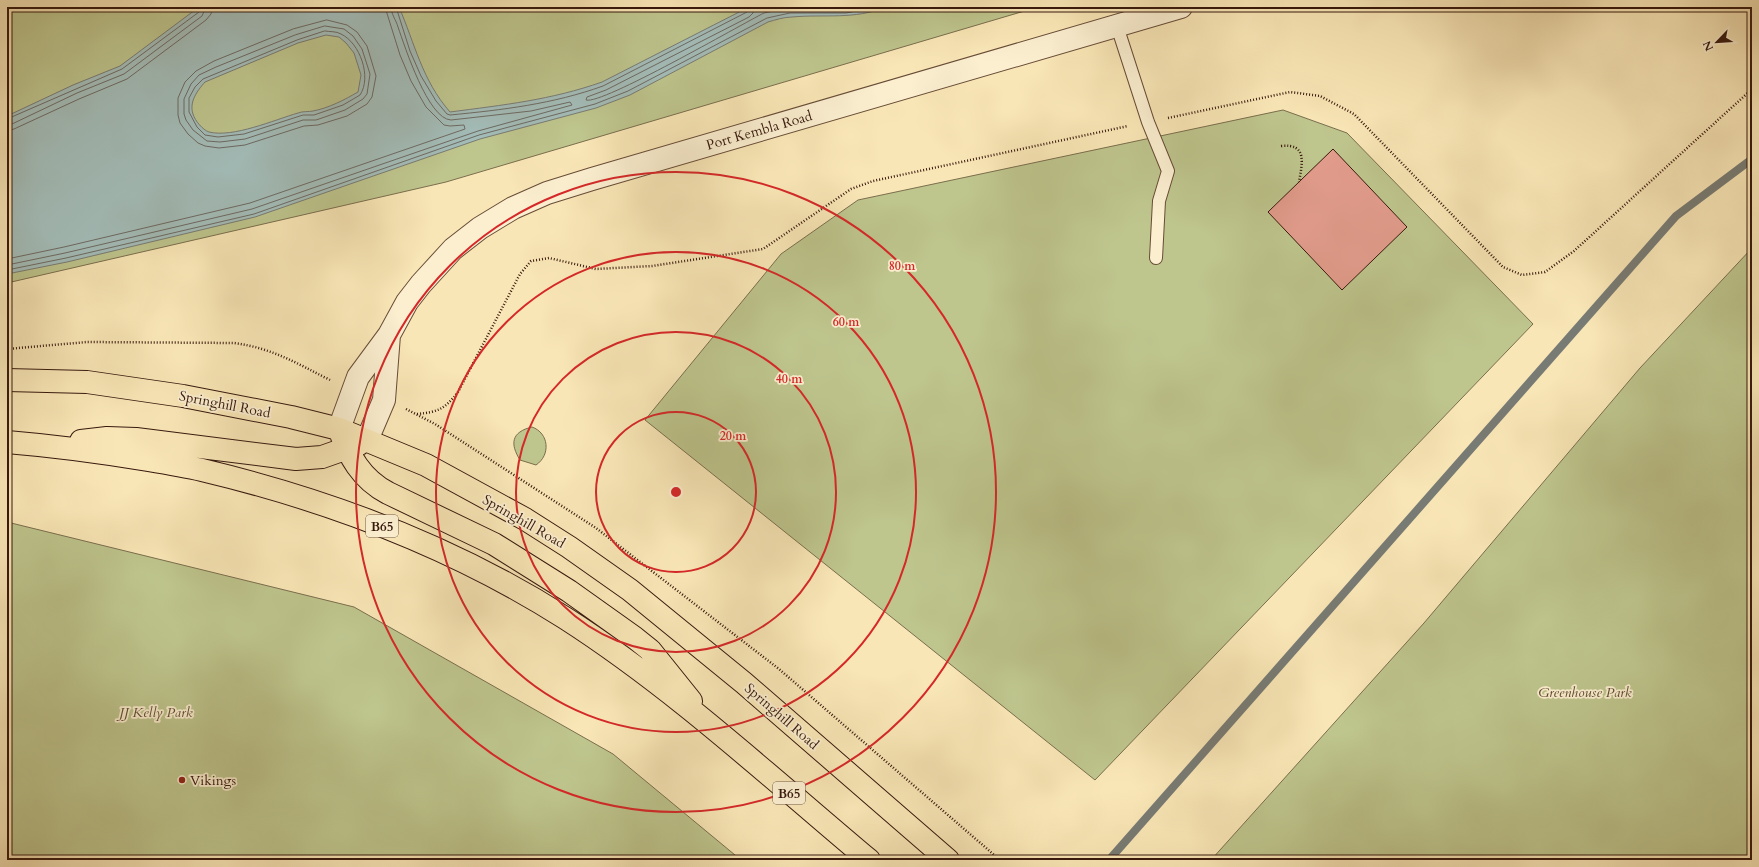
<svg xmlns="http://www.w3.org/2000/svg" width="1759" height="867" font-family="Cardo,serif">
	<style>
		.green { fill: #bec58d; stroke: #7a6e4d }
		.water { fill: #a3bdb9; stroke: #787b74; fill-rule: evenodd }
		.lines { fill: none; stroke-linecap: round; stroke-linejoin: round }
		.shore { stroke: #6d6a63; stroke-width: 1 }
		.stream { stroke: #787b74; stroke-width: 8 }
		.building { fill: #e29c8c; stroke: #37180d }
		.lane-casing { stroke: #684c37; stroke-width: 14 }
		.street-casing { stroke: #684c37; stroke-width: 24 }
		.primary-casing { stroke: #37180d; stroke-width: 24 }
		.path { stroke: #37180d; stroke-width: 2.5; stroke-dasharray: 1 2; stroke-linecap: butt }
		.lane { stroke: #fbefd0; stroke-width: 12 }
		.street { stroke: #fbefd0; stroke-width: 22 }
		.primary { stroke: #f9e6b6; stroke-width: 22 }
		.ring { fill: none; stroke: #d62828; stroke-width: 2 }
		.poi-dot { fill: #8f2418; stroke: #fbefd0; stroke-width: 1.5 }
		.labels { text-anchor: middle; stroke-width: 3.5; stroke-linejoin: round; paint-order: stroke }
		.shield { fill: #fbefd0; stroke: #725848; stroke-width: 1 }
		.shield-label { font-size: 13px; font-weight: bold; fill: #37180d }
		.street-label { font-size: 14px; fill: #37180d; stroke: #fbefd0 }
		.park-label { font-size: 14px; font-style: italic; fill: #604c33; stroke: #fbefd0 }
		.poi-label { font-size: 14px; fill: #37180d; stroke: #fbefd0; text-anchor: start }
		.centre { fill: #d62828; stroke: #fbefd0; stroke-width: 2 }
		.ring-label { font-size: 12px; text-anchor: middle; font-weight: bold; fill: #d62828; stroke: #fbefd0; stroke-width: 3.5; stroke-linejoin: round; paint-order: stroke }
	</style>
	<rect width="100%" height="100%" fill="#f9e6b6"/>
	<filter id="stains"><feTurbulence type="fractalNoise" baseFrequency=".005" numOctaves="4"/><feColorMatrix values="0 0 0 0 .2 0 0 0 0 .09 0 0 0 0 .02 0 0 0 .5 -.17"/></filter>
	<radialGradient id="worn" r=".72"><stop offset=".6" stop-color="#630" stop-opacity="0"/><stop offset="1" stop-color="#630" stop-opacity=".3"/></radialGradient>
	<path class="green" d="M7,7H1038L446,182L7,283Z
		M1283,110L1347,133L1533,324L1095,780L645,420L781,254L858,200Z
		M1752,248V860H1211L1424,623L1640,368Z
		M532,427C549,433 551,455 536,465L520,460C510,444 511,432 532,427Z
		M7,522L354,607L613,754L741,860H7Z"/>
	<path class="water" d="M199,7H399C415,44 422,80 450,112C503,105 551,100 602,82L749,7H886C854,20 825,14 792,17C784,17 775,20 768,22L630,95L596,108L480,139L255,217L67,262L7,274V116L73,85L120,66ZM326,35L339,37L346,43L354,53L361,75L358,92C344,100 329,108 313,111C308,112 303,111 298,113C274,120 233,138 209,132C203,130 195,121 193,114C189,102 197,91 205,82L298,43Z"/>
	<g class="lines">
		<path class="shore" d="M396,7L410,51L421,76L436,101L447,114L450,115C502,110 553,104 603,86L747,12L749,7
			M754,7L753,13L749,17L606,90L587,97L586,100C602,105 740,25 764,13L788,8L805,7
			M327,20L347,25L357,32L367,46L376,76L372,97L367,104L347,116L318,125L304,126L245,145L219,148L205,146L198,143L188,134L180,123L178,115V98L185,82L196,71L214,61L293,29Z
			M325,26L344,29L353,36L362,49L370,74L367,94L363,99L345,110L316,120H303L245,139L220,142L207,141L193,130L186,120L184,114V99L191,84L199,75L216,67L295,35Z
			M325,31C330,32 336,31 341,34C360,43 372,77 360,95L343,105L314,115H303L244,134L218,137L205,135L197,127L189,112V98L195,87L203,79L297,40Z
			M7,119L122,69L199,12L201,7
			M7,124H12L77,93L124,74L202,16L206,7
			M7,131L14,129L79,99L127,79L206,20L211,14L212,7
			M7,259L64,247L250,203L465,129L464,125L450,126L444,125L426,107L411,81L400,55L385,7
			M7,265L65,253L252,209L478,131L572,105L570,102L531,111L451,120C428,119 405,47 398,27C396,20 391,14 391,7
			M7,270L66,258L254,214L479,135L595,104L628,91L767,18L790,13H846L876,7"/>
		<path class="stream" d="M1109,860L1676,216L1752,159"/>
	</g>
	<path class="building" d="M1333,149L1407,227L1342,290L1268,212Z"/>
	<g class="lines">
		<defs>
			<path id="lane" d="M1117,26L1148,122L1168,171L1159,201L1156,258"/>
			<path id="street" d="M339,429L358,377L389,335L407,302L421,284L453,249L480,228L513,208L547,193L592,179L1181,7
				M367,440L384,400L389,335"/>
			<path id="primary" d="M7,380L87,382L183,396L291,417L339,429L426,465L525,519L569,547L630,590L744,683L948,860
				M339,429C349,456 361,479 388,493L494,544L569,591L635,638L650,650L691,701
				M81,441L107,438L136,439L296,459L322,457L359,444
				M7,442C55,446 101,452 148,460C166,463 184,466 202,470C328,500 455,548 565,618C674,688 770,777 869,860"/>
		</defs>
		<use href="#lane" class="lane-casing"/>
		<use href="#street" class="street-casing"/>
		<use href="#primary" class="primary-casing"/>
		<path class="path" d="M1168,118L1290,92L1320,96L1354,114L1503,267L1522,275L1545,272L1574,251L1752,89
			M1281,146C1308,143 1302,164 1299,182
			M7,349L87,342L234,343C272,348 296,363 330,380
			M406,409L435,424L596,528L779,669L1000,860
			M417,414C438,412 445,409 458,392L520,274L531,261L549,258L596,269L652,266L763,249L851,189L873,181L1128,126"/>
		<use href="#lane" class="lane"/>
		<use href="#street" class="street"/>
		<use href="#primary" class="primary"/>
	</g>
	<g class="ring">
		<circle cx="676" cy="492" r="80"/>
		<circle cx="676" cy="492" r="160"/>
		<circle cx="676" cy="492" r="240"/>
		<circle cx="676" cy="492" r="320"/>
	</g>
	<circle class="poi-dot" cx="182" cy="780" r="4"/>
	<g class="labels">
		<g class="shield">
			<rect x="366" y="515" width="32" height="22" rx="3"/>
			<rect x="773" y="782" width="32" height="22" rx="3"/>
		</g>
		<g class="shield-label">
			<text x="382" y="531">B65</text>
			<text x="789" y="798">B65</text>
		</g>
		<g class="street-label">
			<text transform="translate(759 130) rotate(-16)" y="5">Port Kembla Road</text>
			<text transform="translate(225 404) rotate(11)" y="5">Springhill Road</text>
			<text transform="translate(524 521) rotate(30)" y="5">Springhill Road</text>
			<text transform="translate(782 716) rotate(41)" y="5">Springhill Road</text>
		</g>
		<g class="park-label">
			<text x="1585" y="697">Greenhouse Park</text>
			<text x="156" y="717">JJ Kelly Park</text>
		</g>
		<g class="poi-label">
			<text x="190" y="785">Vikings</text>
		</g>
	</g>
	<circle cx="676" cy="492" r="6" class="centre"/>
	<g class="ring-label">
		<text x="902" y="270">80 m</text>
		<text x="846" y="326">60 m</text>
		<text x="789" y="383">40 m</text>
		<text x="733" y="440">20 m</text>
	</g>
	<rect width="1759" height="867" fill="none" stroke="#f9e6b6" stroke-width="24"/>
	<rect x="8" y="8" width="1743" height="851" fill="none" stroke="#37180d" stroke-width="2"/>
	<rect x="12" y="12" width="1735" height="843" fill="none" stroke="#37180d"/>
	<g transform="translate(1717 42) rotate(245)" stroke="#fbefd0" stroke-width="3" paint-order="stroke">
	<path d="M0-3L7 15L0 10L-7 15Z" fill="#37180d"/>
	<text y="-6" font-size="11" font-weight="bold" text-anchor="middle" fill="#37180d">N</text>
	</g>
	<rect width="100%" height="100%" filter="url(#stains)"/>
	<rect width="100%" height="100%" fill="url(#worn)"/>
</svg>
